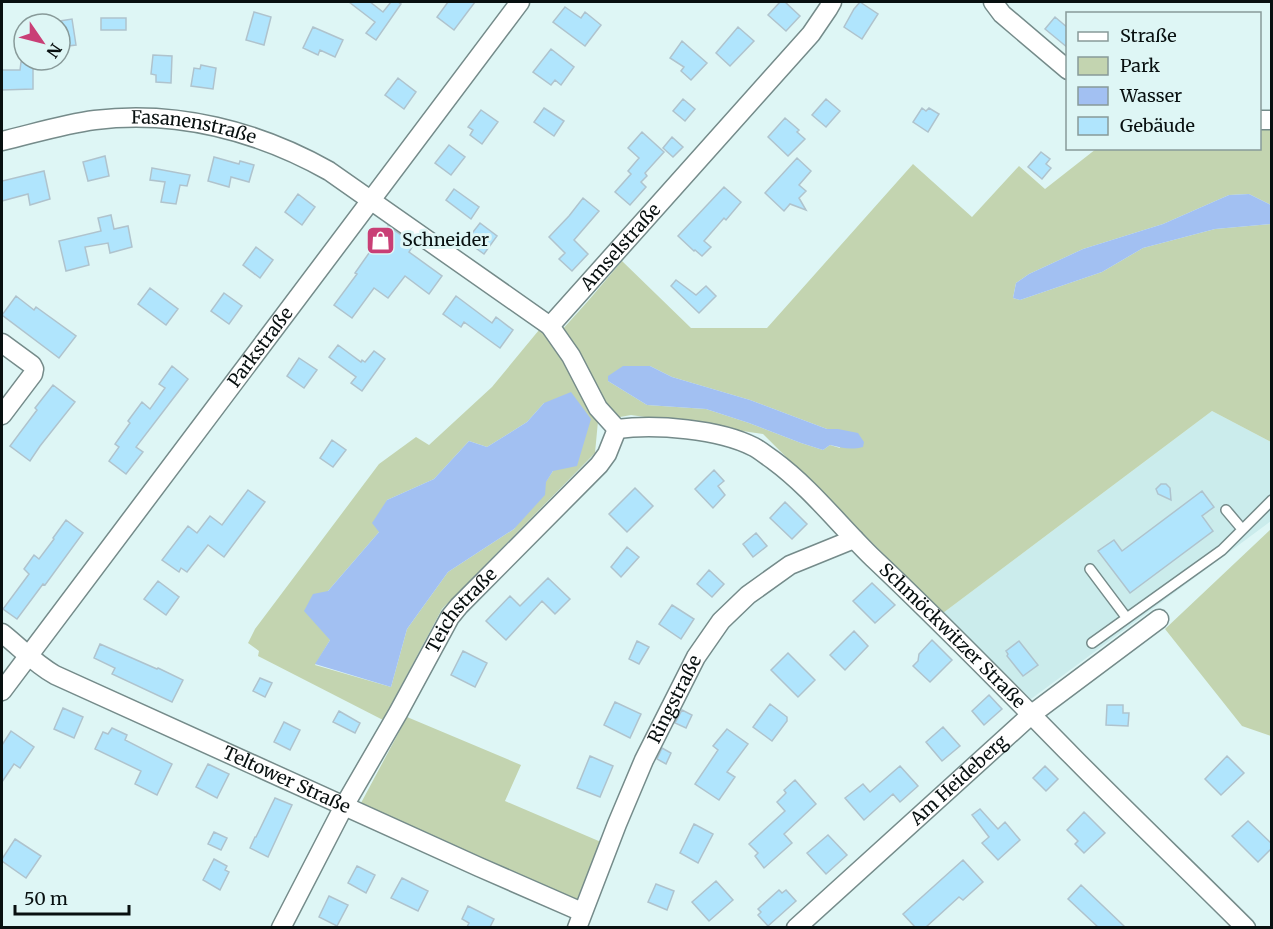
<svg xmlns="http://www.w3.org/2000/svg" width="1273" height="929" font-family="Merriweather,serif">
	<style>
		.built { fill: #cbecec }
		.green { fill: #c3d4b0; fill-rule: evenodd }
		.water { fill: #a2c0f2 }
		.building { fill: #b0e5fd; stroke: #afc3cd; stroke-width: 1.5 }
		.lines { fill: none; stroke-linecap: round; stroke-linejoin: round }
		.service-casing { stroke: #758b8a; stroke-width: 12 }
		.minor-casing { stroke: #758b8a; stroke-width: 21 }
		.service { stroke: #fff; stroke-width: 9 }
		.minor { stroke: #fff; stroke-width: 18 }
		.labels { text-anchor: middle; stroke-width: 6; stroke-linejoin: round; paint-order: stroke }
		.street-label { font-size: 18px; fill: #081010; stroke: #def6f5 }
		.poi-label { font-size: 18px; fill: #081010; stroke: #def6f5; text-anchor: start }
	</style>
	<rect width="100%" height="100%" fill="#def6f5"/>
	<path class="built" d="M1212,411L1271,442V521L1031,699L943,613Z"/>
	<path class="green" d="M1260,129H1271V205L1249,194L1229,195L1163,224L1083,249L1029,274L1016,283L1013,298L1020,300L1102,272L1143,248L1215,229L1271,224V442L1212,411L943,613L763,434L631,415L598,421L595,453L442,609L383,720L258,656L259,651L248,643L255,629L379,464L416,437L429,445L492,387L539,330L553,340L588,301L622,261L691,328H767L913,164L972,217L1019,166L1045,189L1096,149L1260,148ZM650,366L672,377L750,400L827,429H838L840,448L830,445L823,450L801,443L749,423L706,409L647,405L608,381ZM544,403L553,471L514,529L448,572L407,629L391,687L315,665L330,640L328,591L379,532L387,500L434,479L469,441L487,447L527,422Z
		M1271,529V736L1242,726L1165,629Z
		M407,717L521,765L505,801L601,842L577,900L361,803Z"/>
	<path class="water" d="M1249,194L1271,205V224L1215,229L1143,248L1102,272L1020,300L1013,298L1016,283L1029,274L1083,249L1163,224L1229,195Z
		M623,366H650L672,377L750,400L827,429H838L858,433L864,442L863,447C851,450 842,448 830,445L823,450L801,443L749,423L706,409L647,405L608,381V376Z
		M571,392L591,419L577,466L553,471L546,482L545,495L514,529L448,572L407,629L391,687L315,664L330,640L304,611L313,594L328,591L379,532L372,523L387,500L434,479L469,441L487,447L527,422L544,403Z"/>
	<path class="building" d="M349,2H370L383,12L391,2H398L401,4L376,40L366,33L375,22Z
		M448,2H475L454,30L437,17Z
		M780,2H785L800,16L786,31L768,15Z
		M860,2L878,14L862,39L844,27L854,9Z
		M565,7L581,18L585,12L601,25L585,46L553,22Z
		M254,12L271,17L264,45L246,40Z
		M1055,17L1068,28V48L1045,29Z
		M101,18H126V30H101Z
		M72,19L76,45L60,47V21Z
		M313,27L343,40L335,57L320,50L318,55L303,48Z
		M738,27L754,41L730,66L716,53Z
		M682,41L707,63L691,80L681,71L684,67L670,58Z
		M551,49L574,67L561,85L555,80L551,85L533,72Z
		M153,55L172,56L171,83L156,82V75L151,74Z
		M33,61V89L2,90V70H20L21,62Z
		M201,65L216,68L213,89L191,86L194,68L200,69Z
		M398,78L416,92L404,109L385,95Z
		M683,99L695,109L685,121L673,111Z
		M826,99L840,111L826,127L812,115Z
		M544,108L564,121L554,136L534,122Z
		M922,108L926,111L929,108L939,114L928,132L913,122Z
		M481,110L498,122L482,144L470,135L473,130L468,127Z
		M785,118L799,130L797,132L805,139L788,156L768,137Z
		M642,132L664,152L645,173L647,176L641,182L646,187L630,205L615,192L631,174L628,171L639,158L628,148Z
		M672,137L683,147L673,157L663,148Z
		M449,145L465,157L451,175L435,163Z
		M1041,152L1050,159L1046,164L1051,168L1042,179L1028,167Z
		M105,156L109,176L88,181L83,162Z
		M214,157L239,164L240,161L254,165L249,182L231,177L229,187L208,181Z
		M797,158L811,171L799,185L806,191L799,198L806,210L790,204L784,211L765,193Z
		M152,168L190,175L187,186L180,185L176,204L161,202L165,182L150,180Z
		M44,171L50,199L30,205L28,194L2,201V181Z
		M724,187L741,202L726,220L724,218L704,241L711,247L702,256L695,250L694,251L678,236Z
		M454,189L479,207L471,219L446,200Z
		M298,194L315,207L302,225L285,212Z
		M583,198L599,211L574,240L588,254L572,271L559,259L565,253L549,237L569,216Z
		M111,215L114,229L128,226L132,247L110,253L108,243L85,247L89,265L66,271L59,241L101,231L98,218Z
		M480,223L497,236L484,254L466,241Z
		M388,226L414,244L409,252L442,276L429,294L405,276L388,298L374,288L352,318L334,305L357,274L355,273Z
		M256,247L273,260L260,278L243,265Z
		M676,280L696,295L706,286L716,296L699,313L671,286Z
		M150,288L178,309L166,325L138,304Z
		M224,293L242,306L229,324L211,311Z
		M16,296L34,310L36,307L76,336L59,358L2,315Z
		M456,296L492,323L496,317L513,330L500,348L464,322L461,327L443,314Z
		M338,345L361,362L362,360L365,362L374,351L385,359L362,391L351,383L356,377L329,357Z
		M299,358L317,370L304,388L287,376Z
		M172,366L188,379L136,447L143,452L126,474L109,461L119,447L115,444L130,423L128,421L142,402L150,409L165,388L159,384Z
		M53,385L75,402L40,446L30,461L10,446L37,410L35,408Z
		M332,440L346,450L333,467L320,458Z
		M714,470L724,481L718,486L725,495L713,508L695,489Z
		M1161,484H1166L1170,488L1171,500L1158,494L1156,489Z
		M635,488L653,506L627,532L609,514Z
		M248,490L265,502L224,557L208,545L187,572L181,568L179,572L162,560L188,526L197,533L210,516L222,525Z
		M1202,491L1214,507L1202,516L1213,531L1130,593L1098,551L1114,540L1122,551Z
		M785,502L807,524L792,539L770,518Z
		M66,520L83,533L45,585L43,584L17,619L3,609L29,574L24,569L34,555L39,559L54,539L53,538Z
		M756,533L767,546L753,557L743,544Z
		M627,547L639,557L621,577L611,567Z
		M709,570L724,584L712,597L697,584Z
		M548,578L570,599L555,614L542,601L506,640L486,621L510,596L520,606Z
		M158,581L179,597L166,615L144,599Z
		M872,583L895,605L875,623L853,601Z
		M672,605L694,619L681,639L659,624Z
		M854,631L868,646L845,670L830,655Z
		M932,640L952,660L930,682L913,666L918,661L919,654Z
		M637,641L649,647L639,664L629,659Z
		M1019,641L1038,665L1023,676L1007,656L1008,654L1006,651Z
		M100,644L157,669L158,668L183,680L172,702L112,674L115,668L94,658Z
		M463,651L487,663L475,687L451,675Z
		M788,653L815,680L798,697L771,670Z
		M260,678L272,683L265,697L253,691Z
		M989,695L1002,709L984,725L972,711Z
		M615,702L641,714L630,738L604,725Z
		M770,704L787,717V721L772,741L753,727Z
		M1107,705H1123V713H1129L1128,726L1106,725Z
		M63,708L83,717L74,738L54,729Z
		M682,710L692,715L686,728L675,723Z
		M339,711L360,723L355,733L333,722Z
		M284,722L300,730L290,750L274,742Z
		M943,727L960,746L942,761L926,742Z
		M112,728L127,735L125,740L172,764L157,795L135,784L141,771L95,749L103,732L108,734Z
		M727,729L748,744L727,772L735,777L719,800L695,784L718,750L713,746Z
		M11,731L34,747L20,768L14,764L2,782V745Z
		M662,748L671,753L666,764L657,759Z
		M590,756L613,766L600,797L577,788Z
		M1227,756L1244,773L1221,795L1205,779Z
		M208,764L229,774L217,798L196,787Z
		M900,766L918,786L900,802L893,794L864,820L845,798L863,784L870,792Z
		M1045,766L1058,779L1046,791L1033,778Z
		M795,780L816,804L784,834L792,843L764,868L755,856L758,853L749,844L785,811L777,802L786,793L784,790Z
		M275,798L292,805L268,857L250,848L255,837H256Z
		M980,809L998,829L1005,822L1020,840L998,860L982,843L989,837L972,815Z
		M1084,812L1105,833L1084,853L1075,844L1078,841L1067,830Z
		M1248,821L1272,844V848L1258,862L1232,836Z
		M694,824L713,834L698,863L680,853Z
		M214,832L227,838L221,850L208,844Z
		M828,835L847,855L826,874L807,853Z
		M15,839L41,856L26,878L2,861V859Z
		M214,859L227,866L225,870L229,872L220,890L203,880Z
		M963,860L983,882L963,900L959,897L926,927H915L903,914Z
		M357,866L375,875L366,893L348,883Z
		M402,878L428,891L418,911L391,898Z
		M716,881L733,900L709,921L692,902Z
		M656,884L674,891L667,910L648,902Z
		M1081,885L1125,927H1098L1068,899Z
		M779,890L782,893L786,890L796,901L768,926L758,915L761,912L758,909Z
		M329,896L348,905L337,926L319,917Z
		M468,906L494,919L490,927H467L469,923L462,919Z"/>
	<g class="lines">
		<defs>
			<path id="service" d="M1226,510L1242,529
				M1090,569L1126,617
				M1092,643L1222,550L1272,500"/>
			<g id="minor">
				<path d="M993,2L1002,14L1068,70"/>
				<path d="M1260,120H1272"/>
				<path id="s1" d="M2,141C32,134 64,124 95,120C177,110 258,131 329,171L550,326L571,356L598,408L617,429"/>
				<path id="s2" d="M550,326L811,34L828,9L832,2"/>
				<path d="M2,343L32,365L34,369L33,374L2,415"/>
				<path id="s3" d="M617,429C656,424 719,429 754,447C761,451 767,456 773,460C811,488 839,525 873,558C941,622 1006,689 1072,756C1129,814 1188,870 1246,928"/>
				<path id="s4" d="M2,633C21,648 34,663 55,675L479,867L582,912"/>
				<path id="s5" d="M2,691L520,2"/>
				<path id="s6" d="M281,928L344,806L398,713L450,617L459,606L599,465L607,454L617,429"/>
				<path id="s7" d="M577,928L617,824L644,760L696,657L721,621L748,595L790,565L854,539"/>
				<path id="s8" d="M796,928L1032,714L1159,619"/>
			</g>
		</defs>
		<use href="#service" class="service-casing"/>
		<use href="#minor" class="minor-casing"/>
		<use href="#service" class="service"/>
		<use href="#minor" class="minor"/>
	</g>
	<defs>
		<symbol id="shop-square" viewBox="-11 -11 22 22"><rect x="-9" y="-9" width="18" height="18" rx="4" fill="#c93f76" stroke="#def6f5"/><path d="M-5-2.5h2.3a2.7 3.5 0 0 1 5.4 0H5L5.5 6h-11ZM-1.5-2.5h3a1.5 2.3 0 0 0-3 0Z" fill="#fff"/></symbol>
	</defs>
	<g fill-rule="evenodd">
		<use href="#shop-square" x="364" y="224" width="33" height="33"/>
	</g>
	<g class="labels">
		<g class="street-label">
			<text dy="6" stroke="none"><textPath href="#s1" startOffset="195">Fasanenstraße</textPath></text>
			<text dy="6" stroke="none"><textPath href="#s2" startOffset="106">Amselstraße</textPath></text>
			<text dy="6" stroke="none"><textPath href="#s5" startOffset="430">Parkstraße</textPath></text>
			<text dy="6" stroke="none"><textPath href="#s6" startOffset="366">Teichstraße</textPath></text>
			<text dy="6" stroke="none"><textPath href="#s3" startOffset="414">Schmöckwitzer Straße</textPath></text>
			<text dy="6" stroke="none"><textPath href="#s7" startOffset="249">Ringstraße</textPath></text>
			<text dy="6" stroke="none"><textPath href="#s4" startOffset="322">Teltower Straße</textPath></text>
			<text dy="6" stroke="none"><textPath href="#s8" startOffset="220">Am Heideberg</textPath></text>
		</g>
		<g class="poi-label">
			<text x="402" y="246">Schneider</text>
		</g>
	</g>
	<rect width="1273" height="929" fill="none" stroke="#081010" stroke-width="6"/>
	<rect x="1066" y="12" width="195" height="138" fill="#def6f5" stroke="#889a99" stroke-width="1.5"/>
	<rect x="1078" y="32" width="30" height="9" fill="#ffffff" stroke="#889a99" stroke-width="1.5"/>
	<text x="1120" y="42" font-size="18" fill="#081010">Straße</text>
	<rect x="1078" y="57" width="30" height="18" fill="#c3d4b0" stroke="#889a99" stroke-width="1.5"/>
	<text x="1120" y="72" font-size="18" fill="#081010">Park</text>
	<rect x="1078" y="87" width="30" height="18" fill="#a2c0f2" stroke="#889a99" stroke-width="1.5"/>
	<text x="1120" y="102" font-size="18" fill="#081010">Wasser</text>
	<rect x="1078" y="117" width="30" height="18" fill="#b0e5fd" stroke="#889a99" stroke-width="1.5"/>
	<text x="1120" y="132" font-size="18" fill="#081010">Gebäude</text>
	<g transform="translate(42 42) rotate(125)"><circle r="28" fill="#def6f5" stroke="#889a99" stroke-width="1.5"/>
	<path d="M0-4.5L10 22L0 15L-10 22Z" fill="#c93f76"/>
	<text y="-9" font-size="16" font-weight="bold" text-anchor="middle" fill="#081010">N</text>
	</g>
	<path d="M15 905v9h114v-9" fill="none" stroke="#081010" stroke-width="3"/>
	<text x="24" y="905" font-size="18" fill="#081010" stroke="#def6f5" stroke-width="4.5" paint-order="stroke">50 m</text>
</svg>
